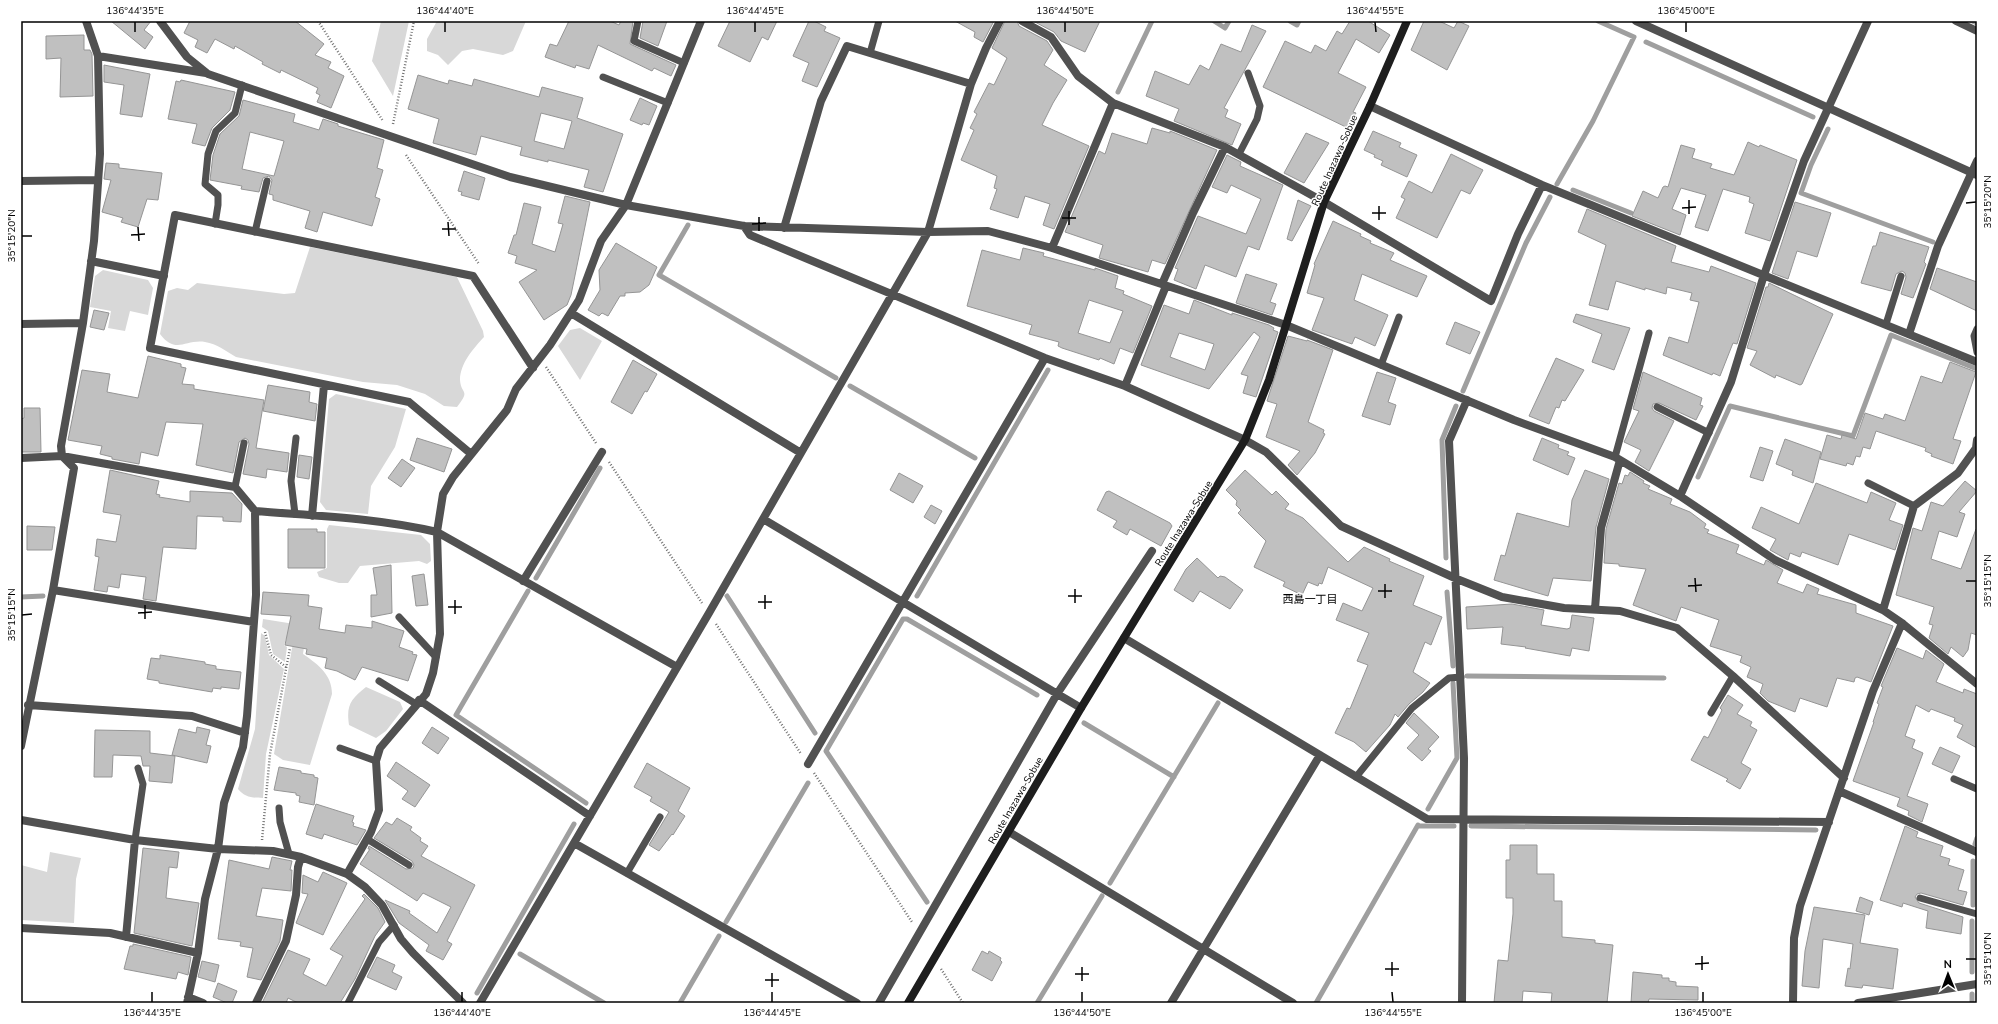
<svg xmlns="http://www.w3.org/2000/svg" width="1998" height="1024" font-family="'Nunito Sans','Noto Sans JP',sans-serif">
	<style>
		.green { fill: #d8d8d8 }
		.lines { fill: none; stroke-linecap: round; stroke-linejoin: round }
		.stream { stroke: #9f9f9f; stroke-width: 5 }
		.building { fill: #c0c0c0; stroke: #959595; fill-rule: evenodd }
		.path { stroke: #737373; stroke-width: 2.5; stroke-dasharray: 1 2; stroke-linecap: butt }
		.service { stroke: #515151; stroke-width: 7 }
		.minor { stroke: #515151; stroke-width: 8 }
		.tertiary { stroke: #515151; stroke-width: 8 }
		.secondary { stroke: #1e1e1e; stroke-width: 8 }
		.ticks { fill: none; stroke: #000; stroke-width: 1.5 }
		.labels { text-anchor: middle; stroke-width: 3; stroke-linejoin: round; paint-order: stroke }
		.street-label { font-size: 10px; fill: #000; stroke: #fff }
		.neighbourhood-label { font-size: 11px; fill: #000; stroke: #fff }
		.neatline { fill: none; stroke: #000; stroke-width: 1.5 }
		.ticks-label { font-size: 10px; text-anchor: middle; fill: #000 }
	</style>
	<rect width="100%" height="100%" fill="#fff"/>
	<path class="green" d="M381,21H409L393,96L372,61Z
		M437,21H526L513,51L503,55L473,49L462,51L448,65L438,55L427,51V39Z
		M310,247L457,277L483,331L484,337C474,348 460,363 460,380C461,395 471,389 457,407L444,406L425,394L397,385L363,382L236,357C226,351 217,344 205,342C185,339 176,355 160,334L168,291L177,288L188,290L197,283L284,294L295,293Z
		M103,270L148,280L153,288L148,315L130,311L125,331L108,328L111,311L90,307L95,276Z
		M580,328L602,341L580,380L558,346L570,330Z
		M336,394L406,409L395,447L371,486L368,514L326,510L320,502L329,399Z
		M329,525L421,535L430,544L431,561L427,564L419,561L360,566L348,583H339L319,577L317,572L327,568V529Z
		M263,619L307,626L303,654C319,665 332,675 332,694L310,765L283,760L274,754L292,648L296,638L288,633L284,645L287,647L285,662L273,654L268,631L262,627Z
		M261,633L265,636L269,655L284,669L266,754L263,798C251,798 245,797 238,789L255,729Z
		M366,687L400,702L403,709L386,731L376,738L349,725C346,705 351,699 366,687Z
		M50,852L81,858L76,879L74,923L21,920V865L47,872Z"/>
	<g class="lines">
		<path class="stream" d="M1214,21L1225,28L1229,21
			M1290,21L1297,25L1299,21
			M1972,21L1977,23
			M1646,42L1813,117
			M1118,92L1152,21
			M1828,129L1811,165L1801,193L1933,242
			M1557,184L1593,121L1634,37L1598,21
			M1573,190L1631,213
			M688,225L659,275L836,378
			M850,386L975,458
			M1463,391L1526,243L1550,197
			M1698,477L1730,406L1853,436L1891,335L1977,369
			M1446,558L1442,440L1456,406
			M536,578L600,468
			M528,591L456,715L586,803
			M1447,592L1453,666
			M727,596L815,733
			M917,596L1048,370
			M21,597L43,596
			M1467,676L1664,678
			M1084,723L1174,777
			M1428,809L1457,758L1453,683
			M1418,826H1454
			M1471,826L1816,830
			M1975,844L1977,838
			M1110,883L1218,703
			M927,902L826,751L903,619H907L1037,695
			M1973,905V861
			M726,922L808,783
			M520,954L604,1003
			M1972,972V921
			M477,993L574,824
			M680,1003L719,936
			M1037,1003L1102,896
			M1316,1003L1418,825
			M1972,1003V994"/>
	</g>
	<path class="building" d="M111,21H151L144,30L153,37L145,49Z
		M190,21H295L324,44L315,55L331,62L328,68L344,76L331,108L317,102L320,95L316,93L318,88L281,70L280,73L262,64L263,62L235,46L234,49L215,39L207,53L195,47L198,40L184,33Z
		M569,21H610L619,25L621,21H633L630,44L676,65L671,76L654,68L652,71L598,45L589,69L576,65L575,68L545,57L550,44L557,46Z
		M643,21H667L658,46L640,38Z
		M730,21H777L768,40L762,37L750,62L718,46Z
		M809,21H814L826,27L824,31L840,38L817,87L802,81L809,63L793,56Z
		M955,21H994L983,42L974,37L975,32Z
		M1005,21H1017L1019,26L1047,41L1053,50L1044,65L1067,80L1053,103L1042,125L1089,146L1054,229L1043,225L1050,204L1025,196L1018,218L990,209L997,189L994,188L997,176L961,160L974,130L970,128L977,114L974,112L989,83L994,85L1007,58L992,48Z
		M1033,21H1100L1085,52L1061,41L1054,32Z
		M1350,21H1368L1390,35L1379,53L1356,39L1338,73L1366,87L1353,112L1356,113L1348,128L1263,87L1285,41L1311,53L1315,45L1326,51L1337,31L1342,34Z
		M1424,21H1439L1454,28L1458,21L1469,26L1447,70L1411,50Z
		M1252,25L1266,31L1224,108L1228,110L1225,117L1241,124L1232,145L1174,121L1179,109L1146,96L1155,71L1189,85L1200,65L1209,70L1221,44L1241,52Z
		M84,35V50H90L92,54L93,96L60,97L61,58L46,59V36Z
		M104,65L150,74L142,117L120,114L124,85L104,82Z
		M418,75L448,84L449,80L472,86L474,79L539,97L542,87L583,98L577,118L623,134L603,192L584,187L589,170L548,160V162L520,155L522,147L481,136L476,155L433,143L439,119L408,109ZM541,113L572,121L564,149L534,141Z
		M181,80L235,92L230,110L212,128L205,146L192,143L197,124L168,119L176,81L180,82Z
		M640,98L657,106L649,125L643,123L642,125L630,120Z
		M243,100L295,114L293,122L319,130L323,119L338,124V126L384,140L377,168L383,170L375,197L380,199L372,226L323,212L317,232L305,228L310,211L273,200V195L269,194L272,180L269,176L263,178L259,192L241,189L242,186L210,180L213,155L220,134L239,116ZM250,132L284,141L274,176L242,169Z
		M1152,128L1170,133V131L1217,150L1165,264L1152,260L1148,272L1099,258L1103,245L1065,232L1099,151L1105,154L1112,133L1147,144Z
		M1373,131L1401,143L1399,147L1417,155L1407,177L1381,165L1383,161L1374,157L1375,155L1364,150Z
		M1306,133L1329,143L1304,183L1284,173Z
		M1748,142L1759,147L1760,145L1797,160L1770,241L1745,233L1754,204L1749,202L1750,197L1723,189L1708,231L1695,227L1706,195L1681,188L1672,209L1686,215L1680,235L1632,216L1643,191L1658,198L1663,187L1665,186L1668,187L1681,145L1695,149L1692,158L1712,164L1710,168L1734,175Z
		M1451,154L1483,170L1470,194L1461,190L1437,238L1396,218L1405,199L1401,197L1409,181L1432,193Z
		M1227,155L1241,162L1240,166L1283,185L1259,250L1248,246L1236,277L1205,265L1196,289L1174,280L1178,269L1175,268L1198,216L1246,234L1261,199L1231,185L1227,193L1212,187Z
		M106,163L119,164V168L162,173L158,200L147,199L138,227L121,222L123,218L102,212L111,180L104,179Z
		M464,171L485,178L479,200L461,195L462,192L458,191Z
		M565,196L590,202L571,295L567,305L544,320L519,282L537,270L515,263L517,256L508,253L514,235H516L524,203L541,207L532,244L555,252L563,224L558,223Z
		M1298,200L1311,206L1292,241L1287,239Z
		M1795,202L1831,213L1817,257L1797,251L1788,279L1772,273Z
		M1587,209L1676,246L1671,262L1709,272L1711,266L1756,283L1737,344L1733,343L1720,376L1713,373L1712,375L1663,355L1669,337L1688,343L1699,302L1690,300L1692,293L1667,287L1666,294L1645,288V290L1616,281L1608,310L1589,305L1606,245L1578,232Z
		M1333,221L1361,234L1360,236L1371,241L1370,243L1394,253L1390,260L1427,276L1417,297L1362,274L1354,300L1388,315L1375,346L1355,337L1352,344L1312,330L1324,298L1307,293L1315,265L1314,264Z
		M1880,232L1929,247L1924,262L1926,264L1913,298L1901,294L1906,277L1905,273L1902,271L1896,274L1891,291L1861,283L1873,246H1876Z
		M616,243L657,267L649,285L640,292L625,293V296H620L608,316L602,313L599,316L588,310L600,290L599,270Z
		M1023,248L1044,253L1043,256L1095,270V268L1118,276L1115,288L1124,291L1123,294L1152,306L1133,353L1120,348L1114,364L1100,358L1099,360L1062,348L1058,346L1059,342L1029,334L1032,325L967,306L982,250L1020,260ZM1089,300L1123,311L1110,343L1078,333Z
		M1937,268L1977,282V311L1930,289Z
		M1246,274L1277,284L1270,302L1276,304L1272,315L1236,303Z
		M1769,283L1833,314L1802,384L1800,385L1776,375L1775,378L1750,365L1757,351L1747,348L1766,287H1768Z
		M1194,300L1232,315V313L1269,325L1274,328L1273,330L1278,332L1256,397L1243,393L1248,376L1241,374L1260,337L1254,332L1209,389L1141,365L1164,305L1189,314ZM1179,333L1214,344L1205,370L1170,357Z
		M94,310L109,313L104,330L90,327Z
		M1576,314L1630,328L1614,370L1592,362L1602,334L1573,322Z
		M1455,322L1480,332L1470,354L1446,344Z
		M1288,336L1307,341V340L1333,350L1308,422L1324,430L1323,433L1325,434L1315,453L1297,475L1288,465L1300,451L1266,437L1277,404L1267,401Z
		M148,356L181,364V367L186,368L182,384L194,385V389L264,400L256,448L289,453L287,472L267,469L266,478L243,474L249,444L248,440L245,438L239,442L233,473L196,465L203,424L166,422L158,456L141,452L139,464L112,459V457L100,454L102,446L68,440L82,370L110,374L107,392L138,398Z
		M1556,358L1584,370L1565,401L1562,400L1559,408L1556,407L1549,424L1529,416Z
		M633,360L657,374L647,392L645,391L632,414L611,402Z
		M1950,362L1976,372L1953,439L1961,441L1953,464L1931,456L1932,454L1925,451L1926,448L1876,431L1870,449L1863,447L1860,457L1856,456L1853,465L1847,463L1846,466L1820,459L1827,435L1841,439L1842,435L1856,439L1865,413L1883,419L1885,414L1905,421L1921,376L1942,383Z
		M1377,372L1396,378L1388,402L1396,405L1390,425L1362,416Z
		M1643,372L1702,398L1700,405L1703,406L1696,420L1659,403L1653,404L1652,408L1654,411L1674,421L1649,471L1635,462L1641,450L1624,442L1639,411L1633,409Z
		M268,385L310,392L309,402L317,404L315,421L263,411Z
		M24,408H40L41,452H21V419L24,418Z
		M417,438L452,449L444,472L410,460Z
		M1542,438L1559,445L1558,448L1569,452L1567,455L1575,458L1568,475L1533,460Z
		M1785,439L1821,452L1813,483L1792,475L1793,471L1776,464Z
		M1760,447L1773,451L1763,481L1750,477Z
		M299,455L312,457L309,479L297,477Z
		M402,459L415,468L401,487L388,478Z
		M110,470L159,481L156,494L160,495L159,497L190,502V491L232,493L242,504L241,522L223,521V517L197,516L196,549L163,547L156,601L143,599L146,577L121,574L119,588L108,586L107,592L94,590L99,557L95,556L97,539L116,542L121,515L103,512Z
		M1245,470L1272,495L1276,491L1289,504L1285,509L1303,518L1348,562L1364,547L1390,559L1389,561L1424,576L1413,605L1442,617L1431,645L1425,642L1413,672L1430,683L1423,692L1409,704L1398,717L1395,714L1390,725L1366,752L1354,742L1335,733L1347,708L1350,709L1368,665L1357,661L1369,633L1336,620L1343,603L1362,611L1373,588L1328,567L1322,584L1319,583L1318,586L1308,582L1302,595L1283,586L1285,582L1254,567L1266,541L1238,513L1241,510L1236,505L1237,501L1226,490Z
		M1585,470L1609,479L1596,527L1591,581L1553,578L1548,596L1494,580L1501,555L1505,556L1517,513L1569,527L1572,500Z
		M1630,472L1644,481L1643,483L1650,486L1648,489L1672,499L1670,504L1690,512L1706,524L1704,528L1709,530L1707,533L1739,545L1736,553L1764,565L1766,560L1783,570L1777,583L1803,593L1807,584L1819,589L1817,594L1856,605V613L1893,626L1871,682L1857,677L1855,678L1854,682L1837,678L1827,707L1800,698L1795,712L1768,701L1760,693L1763,684L1747,677L1751,667L1740,662L1742,656L1710,646L1719,620L1681,607L1676,621L1633,605L1646,569L1619,566V564L1604,563L1606,529L1619,483L1622,484L1625,475L1628,476Z
		M899,473L923,486L913,503L890,490Z
		M1965,481L1977,491L1959,512L1965,514L1957,537L1939,531L1931,559L1961,569L1976,529H1977V635L1971,633L1968,650L1963,657L1951,647L1948,654L1929,638L1933,625L1929,624L1934,607L1896,595L1913,528L1922,531L1931,502L1943,506Z
		M1816,483L1867,503L1871,492L1896,503L1889,520L1903,525L1895,550L1849,534L1838,565L1802,552L1800,557L1790,553L1788,560L1770,550L1776,539L1752,528L1761,507L1799,524Z
		M1109,491L1170,523L1172,526L1161,546L1130,529L1127,535L1113,527L1117,521L1097,510L1106,492Z
		M931,505L942,511L935,524L924,517Z
		M27,526L55,527L52,550H27Z
		M288,529H317V532H325V568H288Z
		M1197,558L1218,578L1220,576L1225,577L1243,590L1230,609L1200,591L1193,602L1174,590L1186,569Z
		M391,565L392,613L371,617V595H377L373,568Z
		M424,574L428,605L416,606L412,576Z
		M263,592L309,595L308,606L322,608L319,629L345,633L346,625L372,628V621L404,631L399,647L413,652L412,654L417,655L408,681L362,667L355,680L337,671L325,668L327,658L306,654L307,649L285,645L291,616L261,614Z
		M1512,604L1544,610L1541,625L1567,629L1570,628L1572,615L1594,618L1589,651L1572,648L1570,656L1525,648L1526,647L1501,644L1503,627L1467,629L1466,607Z
		M1897,648L1923,659L1926,650L1944,664L1936,682L1963,693L1964,689L1977,694V748L1957,737L1963,725L1954,721L1955,718L1931,709L1929,712L1916,705L1905,736L1915,740L1912,748L1923,753L1907,796L1928,804L1922,822L1908,815L1909,811L1897,806L1900,798L1853,781L1874,722H1873L1879,704L1877,703L1883,687L1881,686Z
		M160,655L205,662V664L216,666V669L241,672L239,689L221,687V689L213,688L212,692L159,683V681L147,679L151,658L160,659Z
		M1728,695L1743,705L1737,714L1752,722L1750,726L1757,730L1741,763L1751,769L1740,789L1726,781L1728,779L1691,760L1704,736L1708,738L1722,710L1720,708Z
		M1414,713L1439,737L1428,749L1431,751L1422,761L1407,748L1419,735L1406,723Z
		M197,727L210,730L206,745L211,746L207,763L172,755L179,729L196,733Z
		M432,727L449,738L438,754L422,743Z
		M95,730L150,731V753L175,756L172,783L149,781L150,766H143L141,756L113,755L112,777H94Z
		M1940,747L1960,756L1952,773L1932,764Z
		M396,762L430,785L415,807L402,799L408,791L387,776Z
		M647,763L690,788L678,811L685,816L673,835L672,834L659,851L649,845L669,812L650,801L652,797L634,787Z
		M279,767L301,771V773L314,775V777L318,778L314,805L299,802L300,796L296,795V793L274,790Z
		M316,804L354,816L352,822L354,823L353,826L366,830L357,845L324,834L322,839L306,834Z
		M397,818L412,827L410,830L421,838L420,841L428,846L421,856L475,885L447,941L452,944L443,960L426,951L429,945L399,923L385,900L410,911L409,913L437,933L451,907L423,893L417,901L360,864L370,849H368L369,846L406,869L413,868L414,865L412,861L374,838L386,822L392,825Z
		M1905,826L1918,832L1916,837L1943,846L1940,856L1950,859L1948,865L1964,870L1958,890L1967,892L1963,905L1921,893L1917,894L1915,897L1919,903L1963,917L1961,934L1926,928L1928,911L1903,903L1902,907L1880,900Z
		M1510,845H1537V874H1554V901H1562V937L1595,940V943L1613,945L1607,1003H1551L1552,993L1523,991L1522,1003H1494L1498,960L1508,961L1513,914V898H1506V860H1510Z
		M143,848L179,852L177,868L169,867L166,898L199,903L192,946L134,933Z
		M272,857L292,861L290,870H292L291,891L262,888L256,916L283,920L280,941L261,980L247,977L253,948L240,946L241,942L218,939L229,860L269,869Z
		M323,872L347,883L323,935L296,923L308,894L302,893L303,875L318,882Z
		M364,894L378,908L385,922L375,936L355,979L340,1003H298L288,998L286,1003H262L288,950L310,959L303,974L326,986L343,956L330,949L365,899L362,896Z
		M1860,897L1873,902L1869,915L1856,911Z
		M1814,907L1865,915L1860,943L1898,949L1893,989L1863,985L1862,988L1845,986L1848,968L1850,969L1853,944L1823,939L1819,988L1802,986L1805,951Z
		M133,944L191,957L188,975L178,972L176,979L124,969L130,946H133Z
		M982,951L988,954L989,951L1001,958L1000,960L1002,962L992,981L972,970Z
		M377,957L395,965L392,972L402,977L396,990L367,977Z
		M202,961L219,965L215,982L198,977Z
		M1633,972L1662,975V978H1669V981L1676,982V986L1698,987V1000L1649,999L1648,1003H1631Z
		M218,983L237,991L232,1003H227L213,997Z"/>
	<g class="lines">
		<path class="path" d="M318,21L383,121
			M393,124L414,21
			M406,155L479,264
			M546,367L596,443
			M609,462L702,603
			M716,624L801,754
			M265,632L271,655L286,667
			M814,773L912,922
			M262,840L270,754L290,648
			M941,969L963,1003"/>
		<path class="service" d="M638,21L634,41L684,63
			M870,53L879,21
			M603,77L668,103
			M1239,154L1257,119L1260,106L1248,73
			M215,224L218,205V195L205,184L208,154L216,131L235,113L242,85
			M255,232L267,181
			M1886,324L1901,276
			M1977,329L1974,336L1977,352
			M1381,365L1399,317
			M1657,407L1709,433
			M1615,457L1649,333
			M1868,483L1914,506
			M235,487L244,443
			M295,514L291,481L296,438
			M399,617L436,657
			M379,681L416,704
			M1711,713L1733,676
			M340,748L376,761
			M1356,777L1412,708L1449,678L1461,677
			M1954,779L1977,789
			M279,808L280,822L289,854
			M367,839L409,865
			M135,840L143,784L138,768
			M627,873L660,817
			M1920,898L1977,914
			M348,1003L379,942L394,925"/>
		<path class="minor" d="M160,21L187,57L208,74L510,177L626,205L744,226L928,232L988,231L1052,248L1286,325L1514,420L1615,457L1680,496L1775,560L1883,610L1902,623L1977,684
			M1022,21L1051,37L1078,76L1113,103L1052,248
			M1956,21L1977,31
			M98,56L206,73
			M1113,103L1225,147L1324,202L1491,301L1518,234L1542,185
			M1370,106L1542,185L1977,362
			M21,181L98,180
			M744,226L750,235L1045,358L1125,386L1245,440L1266,452L1341,526L1457,579L1502,597L1564,608L1620,611L1677,628L1733,676L1844,778
			M784,228L821,101L847,46L971,84
			M91,261L164,276
			M1162,284L1193,213L1225,147
			M571,313L801,453
			M21,324L83,323
			M1909,334L1938,246L1977,161
			M1125,386L1166,286
			M470,453L409,402L150,348L175,215L473,276L533,368
			M21,458L62,456L235,487L255,511C316,516 378,518 437,532L443,494L453,477L507,410L516,389L550,345L579,300L601,241L626,205L701,21
			M1680,496L1731,382L1764,275L1804,161L1868,21
			M312,516L324,385
			M763,519L1081,708
			M523,581L602,452
			M53,590L254,622
			M1595,609L1601,528L1620,460
			M1883,610L1914,506L1958,473L1976,448L1977,440
			M1124,638L1427,819L1829,822
			M419,700L590,816
			M28,705L192,716L245,733
			M21,746L53,590L74,468L62,456L61,446L83,323L94,241L100,154L98,56L86,21
			M808,764L1045,358
			M1839,791L1977,852
			M21,820L135,840L218,849L273,851L301,857L347,874L365,887L382,905L401,939L413,953L463,1003
			M1009,832L1293,1003
			M574,843L857,1003
			M347,874L371,832L379,810L376,761L380,748L426,694L433,673L440,634L437,532L677,667
			M21,928L110,933L198,953
			M126,937L135,840
			M188,997L203,1003
			M187,1003L198,953L205,899L218,849L224,803L243,747L247,716L256,595L255,511
			M256,1003L286,941L296,895L298,867L301,857
			M480,1003L709,613L928,232L971,84L986,48L1000,21
			M879,1003L1057,694L1152,551
			M1171,1003L1320,755
			M1462,1003L1464,758L1449,441L1467,400
			M1793,1003L1794,938L1800,906L1873,691L1902,623
			M1858,1003L1977,984"/>
		<path class="tertiary" d="M1636,21L1977,175"/>
		<path class="secondary" d="M908,1003L1081,708L1245,440L1269,380L1324,202L1370,106L1407,21"/>
	</g>
	<path class="ticks" d="M135,22V32M445,22V32M755,22V32M1065,22V32M1375,22L1376,32M1686,22V32M1689,200V214M1966,203L1976,202M1379,206V220M1682,208L1696,207M1069,211V225M1372,213H1386M759,217V231M1062,218H1076M448,222L449,236M752,224L766,223M138,227L139,241M442,229H456M131,235L145,234M22,236H32M1695,578L1696,592M1966,581H1976M1385,584V598M1688,586L1702,585M1075,589V603M1378,591H1392M765,595V609M1068,596H1082M455,600V614M758,602H772M145,605V619M448,607H462M138,613L152,612M22,615L32,614M1702,956V970M1966,959H1976M1392,962V976M1695,964L1709,963M1082,967V981M1385,969H1399M772,973V987M1075,974H1089M765,980H779M152,992V1002M462,992V1002M772,992V1002M1082,992V1002M1392,992L1393,1002M1703,992V1002"/>
	<g class="labels">
		<g class="street-label">
			<text transform="translate(1334 160) rotate(-66)" y="4">Route Inazawa-Sobue</text>
			<text transform="translate(1183 523) rotate(-58)" y="4">Route Inazawa-Sobue</text>
			<text transform="translate(1015 800) rotate(-60)" y="4">Route Inazawa-Sobue</text>
		</g>
		<g class="neighbourhood-label">
			<text x="1310" y="603">西島一丁目</text>
		</g>
	</g>
	<rect width="1998" height="1024" fill="none" stroke="#ffffff" stroke-width="44"/>
	<g transform="translate(1948 974) rotate(359)" stroke="#ffffff" stroke-width="3" paint-order="stroke">
	<path d="M0-3L7 15L0 10L-7 15Z" fill="#000000"/>
	<text y="-6" font-size="11" font-weight="bold" text-anchor="middle" fill="#000000">N</text>
	</g>
	<rect x="22" y="22" width="1954" height="980" class="neatline"/>
	<g class="ticks-label">
		<text x="135" y="14">136°44'35"E</text>
		<text x="445" y="14">136°44'40"E</text>
		<text x="755" y="14">136°44'45"E</text>
		<text x="1065" y="14">136°44'50"E</text>
		<text x="1375" y="14">136°44'55"E</text>
		<text x="1686" y="14">136°45'00"E</text>
		<text transform="translate(1987 202) rotate(-90)" y="4">35°15'20"N</text>
		<text transform="translate(11 236) rotate(-90)" y="4">35°15'20"N</text>
		<text transform="translate(1987 581) rotate(-90)" y="4">35°15'15"N</text>
		<text transform="translate(11 615) rotate(-90)" y="4">35°15'15"N</text>
		<text transform="translate(1987 959) rotate(-90)" y="4">35°15'10"N</text>
		<text x="152" y="1016">136°44'35"E</text>
		<text x="462" y="1016">136°44'40"E</text>
		<text x="772" y="1016">136°44'45"E</text>
		<text x="1082" y="1016">136°44'50"E</text>
		<text x="1393" y="1016">136°44'55"E</text>
		<text x="1703" y="1016">136°45'00"E</text>
	</g>
</svg>
